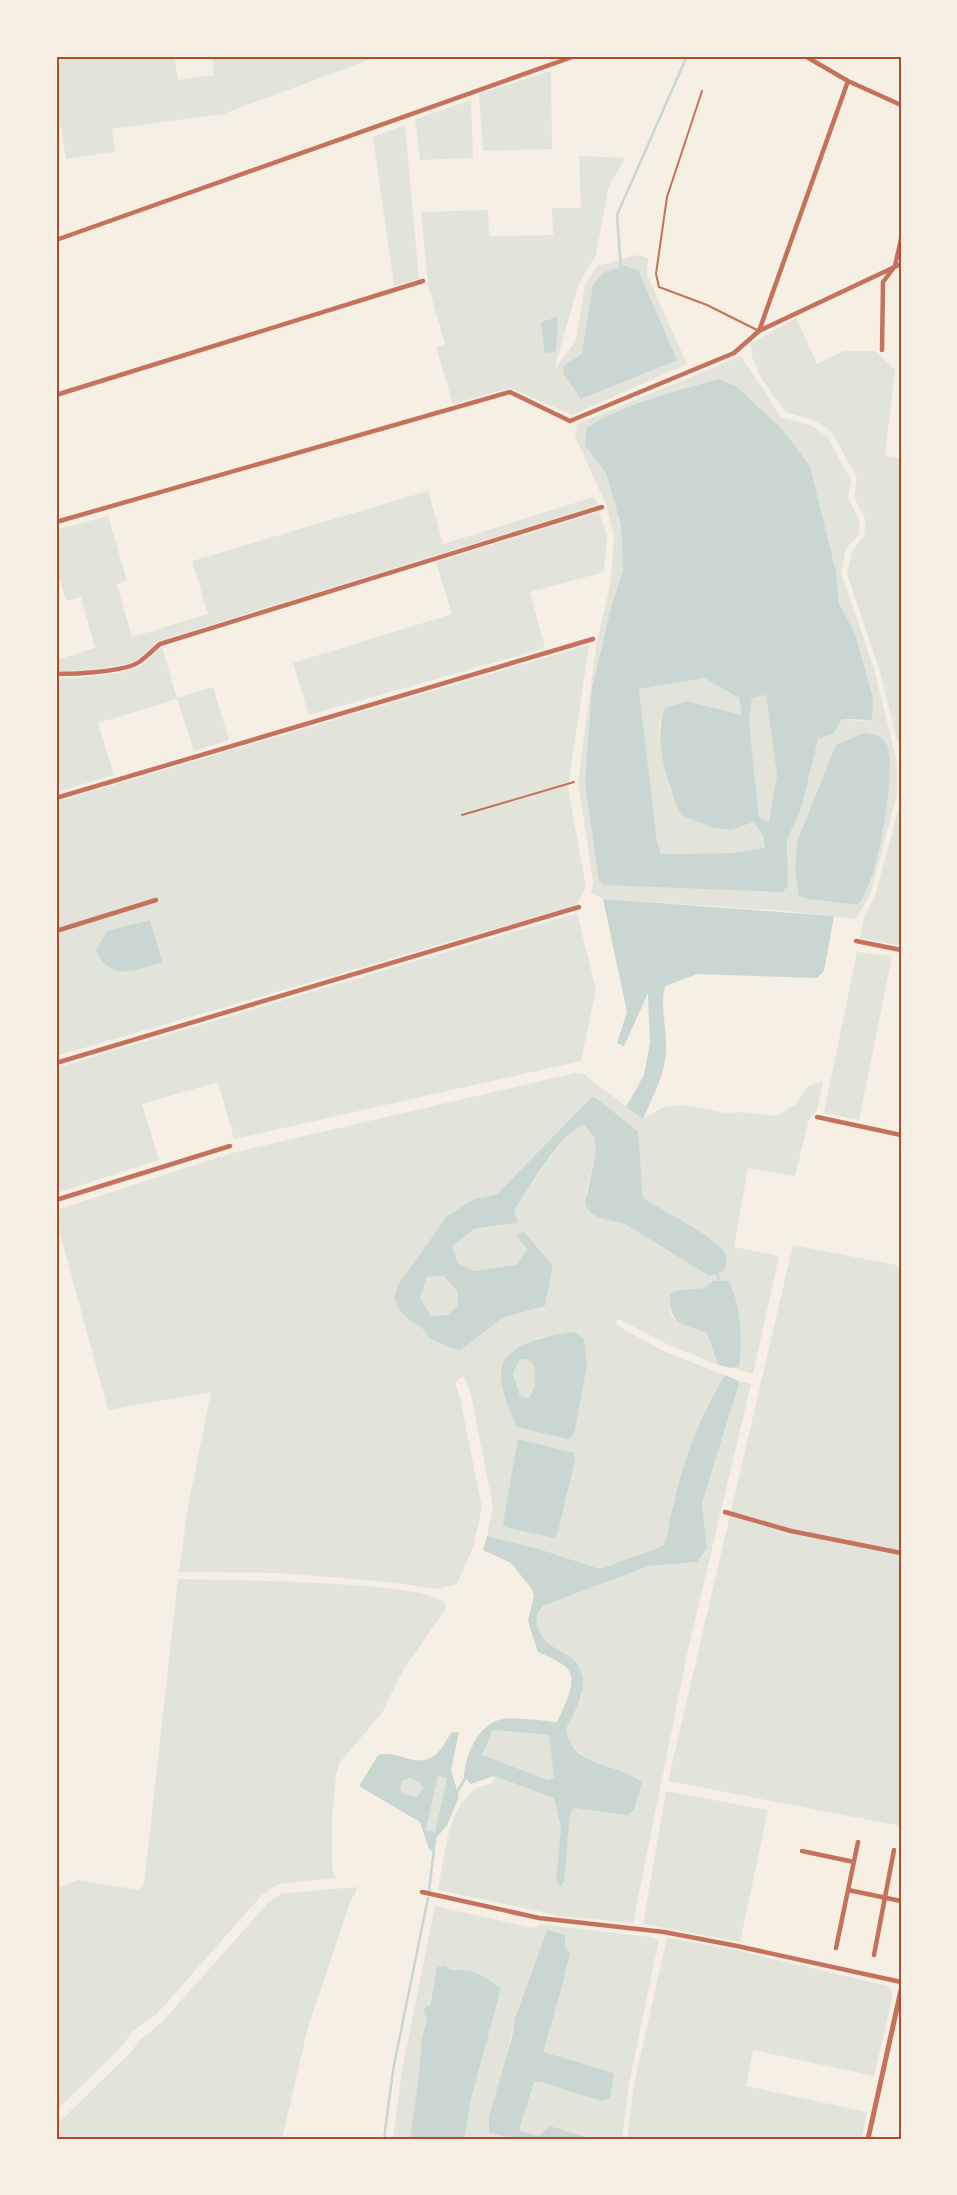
<svg xmlns="http://www.w3.org/2000/svg" width="957" height="2195" font-family="'Open Sans',sans-serif">
	<style>
		.green { fill: #e2e4dc; fill-rule: evenodd }
		.water { fill: #c9d6d2; fill-rule: evenodd }
		.lines { fill: none; stroke-linecap: round; stroke-linejoin: round }
		.stream { stroke: #c9d6d2; stroke-width: 2.5 }
		.service { stroke: #c5725c; stroke-width: 2 }
		.minor { stroke: #c5725c; stroke-width: 4.5 }
		.tertiary { stroke: #c5725c; stroke-width: 5 }
		.neatline { fill: none; stroke: #b5482f; stroke-width: 2 }
	</style>
	<rect width="100%" height="100%" fill="#f6efe4"/>
	<path class="green" d="M56,56H174L178,80L214,75L212,56H379L223,114L112,129L115,152L66,159L61,127H56Z
		M551,71L552,149L483,151L479,94Z
		M471,100L473,158L420,160L415,119Z
		M405,125L419,279L394,286L373,137Z
		M579,156L625,158L608,188L596,255L579,283L554,370L576,341L585,285L597,266L637,255L648,258L647,275L687,364L572,415L510,388L453,404L436,347L445,344L428,285L421,212L488,210L489,236L553,235L552,208H581Z
		M796,318L817,364L844,351H876L895,370L885,456L901,458V756L879,668L847,574L852,551L864,536L866,521L854,497L857,478L831,431L813,420L785,412L760,376L752,357L751,343Z
		M741,356L781,417L810,425L827,436L851,480L848,497L860,522L859,534L846,549L841,573L874,669L897,763V794L870,895L856,919L776,910L603,899L591,893L593,882L578,782L597,640L610,586L614,536L606,505L575,436L577,424ZM737,387L783,430L810,466L836,570L839,603L855,634L872,720L858,721L842,719L833,734L818,739L802,806L787,840L788,885L599,880L612,604L623,572L621,525L606,473ZM808,899L862,901L856,905Z
		M428,491L443,544L594,497L598,505L158,641C151,647 145,654 138,659C123,669 74,671 56,671V660L95,648L81,597L66,601L56,568V530L108,516L127,581L117,584L132,637L208,614L192,561Z
		M599,512L607,536L604,572L530,592L545,648L309,715L293,663L452,614L436,562Z
		M589,645L568,788L586,887L576,905L56,1056V802Z
		M162,647L177,698L213,687L229,740L194,751L177,699L98,723L114,775L56,792V678C75,678 126,676 141,666C149,661 155,653 162,647Z
		M704,678L739,698L742,715L687,701L659,721V734L670,792L731,830L754,822L763,836L765,849L732,853L661,854L657,842L639,689Z
		M766,695L777,775L769,822L759,817L749,722L752,698Z
		M901,799V946L860,938L865,914L875,897Z
		M577,913L596,989L581,1061L234,1139L218,1082L142,1104L159,1160L56,1193V1068Z
		M857,952L892,956L859,1120L824,1113Z
		M575,1073L585,1075L643,1119L664,1107L684,1105L726,1113L739,1112L777,1116L796,1104L808,1086L823,1081L817,1110L809,1119L795,1176L748,1168L734,1247L779,1256L753,1374L732,1368L739,1367L713,1281L703,1288L674,1291L670,1312L674,1319L707,1333L718,1365L665,1343L618,1319L615,1324L663,1351L725,1375C693,1429 678,1475 667,1536L663,1546L600,1569L536,1548L487,1536L493,1507L471,1395L464,1376L455,1382L460,1398L482,1508L473,1547L457,1584L437,1589L390,1582L279,1573L179,1572L188,1506L211,1392L108,1410L56,1219V1210L232,1153ZM593,1096L638,1132L643,1198L715,1243L709,1276L625,1224L599,1218L591,1213L586,1192L596,1151L594,1137L584,1125L575,1127L549,1159L502,1226L474,1229L452,1246L458,1263L472,1271L517,1265L527,1249L524,1233L553,1266L545,1306L502,1318L460,1351L430,1339L422,1328L411,1321L400,1311L394,1299L398,1285L447,1216L474,1199L497,1194ZM543,1336L568,1439L507,1404L509,1353Z
		M793,1245L901,1266V1826L668,1781Z
		M443,1276L458,1292V1306L447,1315L430,1316L420,1298L427,1277Z
		M519,1359H527L534,1364L535,1386L529,1398L520,1397L513,1373Z
		M737,1380L751,1384L688,1650L633,1923L561,1916L438,1890C445,1858 446,1812 474,1790C478,1787 486,1785 492,1783L494,1776L554,1798L561,1828L556,1880L560,1886L564,1882L570,1814L574,1808L582,1809L637,1778C610,1768 572,1762 566,1729L583,1693L574,1660C565,1655 553,1650 546,1643C535,1633 533,1614 545,1605L649,1566L697,1562L707,1548L702,1503L739,1384Z
		M178,1579C216,1580 427,1581 445,1603L446,1608L402,1672L382,1713L340,1762L336,1775L332,1820V1868L336,1878L278,1884L262,1895L156,2015L133,2031L121,2047L56,2111V1889L78,1880L139,1890L144,1885Z
		M493,1730L549,1735L555,1777L548,1780L482,1755Z
		M438,1776L447,1778L435,1833L426,1831Z
		M410,1778L419,1782L423,1789L417,1797L403,1794L400,1789L402,1781Z
		M666,1791L768,1810L740,1942L643,1924Z
		M356,1887V1892L350,1902L308,2027L282,2139H56V2125L129,2054L141,2039L162,2022L269,1902L281,1894L287,1893Z
		M435,1906L534,1928L539,1924L650,1937L659,1940L629,2083L622,2139L583,2136L550,2126L540,2136L519,2130L534,2082H541L601,2101L611,2072L542,2053L562,1987L570,1953L547,1930L515,2018L489,2133L517,2139H464L471,2099L464,1970L437,1967L422,2038L418,2083L410,2139H393L402,2070Z
		M667,1938L736,1950L888,1986L893,1995L874,2076L753,2050L746,2086L867,2112L862,2139H627L634,2084Z"/>
	<path class="water" d="M624,266L638,270L677,360L581,399L563,373L564,366L582,354L593,285L603,273Z
		M558,317L556,351L545,354L541,322Z
		M719,379L737,387L783,430L810,466L836,571L839,603L855,634L873,698L872,720L842,719L833,734L818,739L802,806L787,840L788,885L783,892L604,885L599,880L585,784L592,688L612,604L623,571L621,525L606,473L585,445L586,429C618,405 680,390 719,379ZM704,678L739,698L742,715L687,701L665,708C652,738 668,786 681,815L711,827L731,830L754,822L763,836L765,848L732,853L661,854L657,842L639,689ZM766,695L777,775L769,822L759,817L749,722L752,698Z
		M864,733C873,735 883,735 887,745C897,769 877,890 857,905L808,899L799,896L795,871L797,842L836,745Z
		M603,899L834,916L824,971L817,978L697,974L665,986C660,1005 666,1025 666,1045C667,1071 653,1096 643,1119L626,1107L644,1075L650,1043L648,993L624,1046L617,1043L627,1012Z
		M150,920L162,962C136,970 110,983 96,950L107,931Z
		M593,1096L638,1131L643,1198C663,1211 711,1234 724,1252C728,1258 726,1264 724,1271L709,1276L625,1224L599,1218L591,1213L585,1204L596,1151L594,1137L584,1125C563,1129 527,1191 514,1211L518,1223L474,1229L452,1246L458,1263L473,1271L516,1265L527,1249L516,1235L524,1232L553,1266L545,1306L502,1318L460,1351L430,1339L422,1328L411,1321L400,1311L394,1299L398,1285L447,1216L474,1199L497,1194ZM443,1276L458,1292V1306L447,1315L431,1316L420,1298L427,1277Z
		M713,1281H728C741,1301 743,1343 739,1367L732,1368L718,1365L707,1333C681,1322 670,1327 670,1295L674,1291L703,1288Z
		M574,1332L584,1339L587,1365L574,1434L568,1439L517,1427C510,1411 500,1390 501,1371C503,1343 552,1335 574,1332ZM520,1359H527L534,1365L535,1386L529,1398L520,1396L513,1373Z
		M725,1375L737,1380L739,1384L702,1503L707,1548L697,1562L649,1566L545,1605C538,1610 536,1616 537,1624C543,1653 569,1647 579,1667C590,1688 575,1710 566,1729C573,1769 616,1762 642,1782L634,1809L628,1815L574,1808L570,1814L564,1882L560,1887L556,1880L561,1828L554,1798L494,1776L471,1784L464,1777C465,1757 477,1726 499,1720C509,1716 544,1721 557,1722C563,1708 580,1680 566,1667C559,1661 547,1656 538,1652L528,1621L534,1595L531,1588L511,1563L483,1550L487,1536L536,1548L600,1569L663,1546L667,1536C678,1475 693,1428 725,1375ZM493,1730L549,1735L554,1777L548,1780L482,1755Z
		M518,1439L574,1453L575,1461L557,1535L554,1538L505,1527L503,1523Z
		M452,1732H459L451,1770L459,1797L447,1825L437,1837L434,1853L429,1849L420,1822L359,1786L378,1755C398,1749 416,1770 435,1755C442,1750 447,1739 452,1732ZM438,1776L447,1778L435,1832L426,1830ZM410,1778L419,1782L423,1789L417,1797L403,1794L400,1789L402,1781Z
		M547,1930L565,1935V1947L570,1953L562,1987L543,2052L611,2072L614,2075L610,2098L601,2101L541,2082H534L519,2130L539,2136L550,2126L583,2136L605,2139H517L489,2133V2117L512,2037L515,2018Z
		M445,1966C451,1972 457,1969 464,1970C479,1971 488,1980 501,1988L471,2099L464,2139H410L418,2083L422,2038L427,2018L424,2013V2008L430,2005L437,1967Z"/>
	<g class="lines">
		<path class="stream" d="M621,270L617,215L687,56
			M716,1272L721,1283
			M456,1794L466,1777
			M429,1891L434,1850
			M384,2139L393,2070L428,1898"/>
		<path class="service" d="M702,91L667,197L656,274L659,287L707,305L759,331
			M462,815L574,782"/>
		<path class="minor" d="M805,56L848,81L901,105
			M56,240L575,56
			M759,331L848,81
			M882,350L883,282L895,266L901,239
			M56,395L423,281
			M56,522L510,392L570,421L734,353L759,331L901,264
			M56,674C75,674 124,672 139,662C146,657 153,650 160,644L602,507
			M56,798L593,639
			M56,931L156,900
			M856,941L901,950
			M56,1063L579,907
			M817,1117L901,1135
			M56,1200L230,1146
			M725,1512L791,1531L901,1553
			M802,1851L854,1862
			M848,1890L901,1901
			M422,1892L539,1918L664,1932L737,1946L901,1982
			M836,1948L858,1842
			M874,1955L894,1850"/>
		<path class="tertiary" d="M868,2139L901,1990"/>
	</g>
	<rect width="957" height="2195" fill="none" stroke="#f6efe4" stroke-width="115"/>
	<rect x="58" y="58" width="842" height="2080" class="neatline"/>
</svg>
